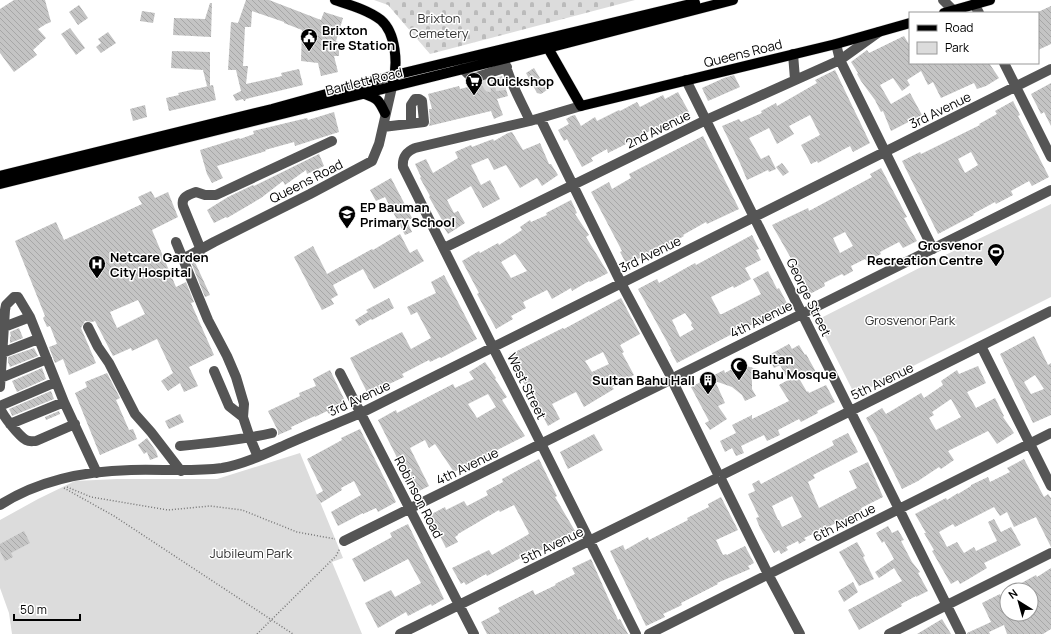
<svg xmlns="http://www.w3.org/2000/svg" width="1051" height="634" font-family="Manrope,sans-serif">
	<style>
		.cemetery { fill: url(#cemetery-stones) }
		.green { fill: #dcdcdc }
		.building { fill: url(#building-back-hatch); fill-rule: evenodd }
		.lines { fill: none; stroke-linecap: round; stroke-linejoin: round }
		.minor-tunnel { stroke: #d9d9d9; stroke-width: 10; stroke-dasharray: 10 5; stroke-linecap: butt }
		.major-casing { stroke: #dbdbdb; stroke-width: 11 }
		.path { stroke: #777; stroke-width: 1.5; stroke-dasharray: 1 2; stroke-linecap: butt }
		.minor { stroke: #555; stroke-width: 10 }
		.major { stroke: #000; stroke-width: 10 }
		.labels { text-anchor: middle; stroke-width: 3; stroke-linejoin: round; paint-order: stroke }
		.park-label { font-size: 13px; fill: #333; stroke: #fff }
		.poi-label { font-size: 13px; font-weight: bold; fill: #000; stroke: #fff; text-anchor: start }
		.street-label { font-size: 13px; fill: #000; stroke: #fff }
	</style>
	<defs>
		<pattern id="cemetery-stones" width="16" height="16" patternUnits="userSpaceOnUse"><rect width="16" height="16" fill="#dcdcdc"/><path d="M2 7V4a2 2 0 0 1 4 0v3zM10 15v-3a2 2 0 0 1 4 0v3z" fill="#bbb"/></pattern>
		<pattern id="building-back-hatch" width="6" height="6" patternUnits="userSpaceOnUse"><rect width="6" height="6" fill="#c4c4c4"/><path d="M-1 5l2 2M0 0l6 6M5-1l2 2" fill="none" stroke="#a7a7a7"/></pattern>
	</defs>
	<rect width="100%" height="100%" fill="#fff"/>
	<path class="cemetery" d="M374,0H635L430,54L388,5Z"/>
	<path class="green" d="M1051,204V297L855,395L817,320L937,259Z
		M300,453L343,558L332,562L362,634H12L9,613L0,588V520L38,499L75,481L117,479H217Z"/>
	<path class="building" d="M14,0H45L51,22L46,24L38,29L46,38L33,50L37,55L14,72L0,53V9Z
		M246,0H269L321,20L324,12L343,18L336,41L339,42V56H334L338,72L321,76L318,63L301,61L302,30L284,23V22L252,11L251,27H245L243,66H248L246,84L282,76L281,73L299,69L303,85L246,99L245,101H244L243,99L236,101L233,95L241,91L236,70H228L231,22L238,23Z
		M210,3H212L211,37L173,35L174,18L205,19Z
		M79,5L88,18L78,25L69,12Z
		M1051,6V44L1038,50V12Z
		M142,11L155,13L153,23L140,21Z
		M70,28L85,48L76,55L61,34Z
		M108,32L116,43L101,53L96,47L101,43L98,39Z
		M904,36L910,46V63H989L999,78L986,86L977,89L974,83L941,98L933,82L928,85L921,71L907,80L910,85L902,91L893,78L880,85L891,104L910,93L922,115L891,131L883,111L881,112L875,100L861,81L857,74L858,73L851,62L867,50L869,53Z
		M172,51L210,52V86H207L203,70L171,68Z
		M534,68L547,90L541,94L537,93L526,73Z
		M835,70L870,143L853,152L850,146L818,163L817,161L811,164L801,145L820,135L810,115L789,126L794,134L777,144L769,128L749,138L761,159L769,155L776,169L769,172L768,170L747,180L740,163L722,126L739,119L741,122L762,113L761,111L776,103L777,106L817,83L815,80Z
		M734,75L740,87L708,101L702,88L724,78Z
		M502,76L508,96L497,99L503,115L494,119L491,111L429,126L430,121L429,109H432L428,94L459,86L460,89L484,83V82Z
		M1051,83V126L1044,112L1041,114L1031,94Z
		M213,85L216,100L169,111L166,98L179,95L178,93Z
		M678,92L689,112L673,120L675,122L655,133L653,129L632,141L608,153L607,149L591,158L593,161L582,167L567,139L564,141L558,130L569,124L566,119L571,116L575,115L581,126L595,117L597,121L619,110L620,111L637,102L640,107L663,95L665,99Z
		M1013,101L1020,115L1018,116L1049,177L1032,186L1029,181L1011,191L1013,195L996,204L995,202L973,214L974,215L938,234L902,161L920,152L921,154L980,125L979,124L997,114L995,111ZM971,152L978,165L965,173L958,159Z
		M145,105L147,117L133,121L130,109Z
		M334,112L339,132L295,146L294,142L265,150L266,151L217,166L223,178L212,183L207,174L200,150L239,138L240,139L254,134L253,131L307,118L308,120Z
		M512,132L523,150L540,143L549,164H551L558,175L542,186L537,178L520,188L506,165L494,170L488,158L471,165L481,185L490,180L500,199L483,208L471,186L447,200L454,213L458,211L465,223L448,234L440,221L442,220L429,197L430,196L420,178L421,177L415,164L426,159L433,173L458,158L455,152L471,145L472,147L493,139L494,141L508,133Z
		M703,136L739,209L707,224L706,222L683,235L684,236L666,246L665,244L627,265L620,252L622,251L591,192L609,182L612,189L631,178L629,174Z
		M319,154L324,166L307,174L306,170L285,185L283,181L261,198L227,218L226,217L214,223L207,210L228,197L253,185L254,186Z
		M782,163L789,172L783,176L776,167Z
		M881,168L907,217L904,218L917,241L903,248L899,242L880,252L881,254L867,261L865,259L851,266L853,271L844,276L842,274L824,283L825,286L808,295L791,260H792L772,225L808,208L809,211L872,177L870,174ZM845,232L853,246L840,253L833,238Z
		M391,178L412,218L407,221L412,232L405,235L385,197L376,201L370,190Z
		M151,191L155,198L168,192L178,217L152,230L176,287L186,282L194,302L191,303L214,355L189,367L198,386L184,392L180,383L168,391L161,381L173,373L157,339L132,351L131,348L113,356L95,321L92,322L85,321L81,328L96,363L69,375L63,359L55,363L49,347L57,344L50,326L47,327L43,318L45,316L15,241L56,222L64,240L142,204L138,197ZM138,300L145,314L117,328L110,312Z
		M571,200L577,213L575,214L589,235L586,237L608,273L590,282L589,281L572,291L571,288L552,299L547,290L523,302L526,308L511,316L513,319L496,329L477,294L479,293L462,261L479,251L480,253L498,243L499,245L522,230L520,227L530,220L531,222L547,215L546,213ZM515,254L527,271L511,278L501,262Z
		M400,234L410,253L417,249L424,261L374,289L363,269L333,285L338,295L331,299L334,304L322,310L294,257L313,246L327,274L372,249L373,250Z
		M752,235L759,249L756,250L761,260L745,268L751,279L734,288L733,286L711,297L720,314H722L761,294L753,279L768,271L777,289L779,288L789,307L734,333L677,363L670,350L671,349L638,289L657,279L659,283L695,263L696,265ZM685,313L692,323L691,325L694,329L680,337L672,320Z
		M194,260L210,295L205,297L191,262Z
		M444,275L477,339L441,358L440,357L430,362L429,360L402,374L404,377L368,394L350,358L402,332L411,349L431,338L417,312L411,315L407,307L436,293L431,282Z
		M389,298L394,308L372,320L371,319L359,326L355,320L368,312L366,310Z
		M621,298L640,334L620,345L624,352L622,353L634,375L612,387L614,389L584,407L576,392L552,404L560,419L548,426L538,407L537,408L509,355L563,328L564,329ZM603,352L609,364L592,372L585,361Z
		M19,328L23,338L10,343V337L11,336L10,332Z
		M1034,336L1048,365L1051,363V415L1033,423L1000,354ZM1035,375L1044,389L1031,394L1024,382Z
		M789,344L792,349L799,345L805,355L806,354L816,372L800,380L807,392L808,391L809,393L826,385L835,402L817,411L818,413L801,422L799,419L778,430L780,435L767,441L764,435L741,446L744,453L736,456L732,448L725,452L720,441L736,433L732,425L752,415V419L789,401L779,385L788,380L780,365L774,368L767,356Z
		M34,348L38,356L10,367L8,362V357Z
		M485,362L496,378L495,379L507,397L502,400L525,436L454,472L435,444L429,448L425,440L410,448L429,486L415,493L378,420L396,410L397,413L453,384L455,388L474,379L469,372ZM488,394L496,407L477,418L468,404Z
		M739,365L743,366V365L757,369L752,377V389L756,396L745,401L742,395L732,387L715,381L725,403L718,406L727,419L710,430L705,423L709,421L691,387L724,370L725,373Z
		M978,366L986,383L967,392L976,408L995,398L1004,416L1003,417L1014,433L997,444L988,431L948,451L954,460L941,469L939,467L918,481L902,489L876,436L866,418L882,408L886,414L921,393L924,398L943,385L941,381L957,370L959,374ZM951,399L961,417L936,430L929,418L934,415L932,412Z
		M42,368L46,379L17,392L12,381Z
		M330,370L347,405L329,414L327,411L315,417V416L291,427L292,429L278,435V431L268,411L300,396L299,393L316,386L313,379Z
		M107,373L120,398L116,400L129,430L133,429L137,439L100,455L75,393L87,387L85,382Z
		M51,391L54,399L12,416L11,413L9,409Z
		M59,411L60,414L46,420L45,417Z
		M180,414L184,422L169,429L165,421Z
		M360,429L396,502L378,512L376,508L363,514V513L338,526L331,512L361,495L354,481L341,488L342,490L321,503L316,495L323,491L307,459L342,440L341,438Z
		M848,433L858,452L813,475L815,478L808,482L819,508L857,488L849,471L868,462L883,497L861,508L862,511L804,538L806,540L799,544L798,541L786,547L788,550L781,554L779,550L774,553L760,528L756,518L759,517L748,494L755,491L752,484L759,480L761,484L791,468L834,445L832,441ZM792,496L802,517L782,527L779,520H778L772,506Z
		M594,434L603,450L568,469L560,452Z
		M147,438L156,451L158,457L150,460L147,452L144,454L138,445Z
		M539,459L557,496L555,497L575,531L570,534L572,536L566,540L565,538L538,552L537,549L487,576L486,574L466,585L464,582L461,584L452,568L489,550L492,555L529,534L528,531L514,505L500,512L499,510L458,534V535L455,537L458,542L446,548L437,530L434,532L426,517L445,507L446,510L464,501L467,506L488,495L486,491L503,482L502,479Z
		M1024,459L1044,497L1048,494L1051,498V547L1036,517L1014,527L1007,512L1000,516L994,507L955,527L953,524L939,532L947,547L957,542L964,553L974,547L976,551L997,541L988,522L994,519L1001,532L1011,527L1021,545L984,563L987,568L967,580L960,584L958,580L951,584L932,551L934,550L924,533H926L915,514L946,498L947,500L958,493V494L971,486V485L988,477L990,482L1010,472L1007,468Z
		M721,497L738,530L716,540L723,555L726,554L727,555L745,546L754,563L748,566L750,569L717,583L718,584L681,603L682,605L663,614L665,617L646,626L610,551L623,545L625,550L648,537L649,540L688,520L687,518L709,507L708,504Z
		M408,524L444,599L432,606L431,604L408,616L406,612L378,628L365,603L391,590L395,597L421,583L408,559L364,582L352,559L392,537L390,533Z
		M888,526L892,533L898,530L904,540L901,541L912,562L920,572L918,573L928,591L916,597V596L901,604L902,606L859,630L848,610L902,581L894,568L879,578L875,572L894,559L884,541L882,543L876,533Z
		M24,531L30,543L11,553L13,557L5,561L0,551V544Z
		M857,542L865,556L863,557L874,579L859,586L839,552Z
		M591,559L618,620L620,619L628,634H487L481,622L500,612L498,608L533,590L535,595L556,585L555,584L575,574L572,568Z
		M1051,568V629L1043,634H1007L1004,625L989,632L990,634H967V633L991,622L982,603L1000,594L1001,596L1007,592V614H1031V590H1009L1036,575L1037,577Z
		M853,582L858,592L844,602L838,591Z
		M942,619L951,634H917Z"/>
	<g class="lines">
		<path class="minor-tunnel" d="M484,80L489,87L506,85"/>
		<defs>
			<path id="major" d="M335,0C350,5 368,10 381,20C396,33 398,64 393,82
				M944,13L990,0
				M547,43L548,48L581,106L836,44L910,23
				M365,94C379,99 379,101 385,113
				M0,176L272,109L395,75L695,3
				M0,184L548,48L733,0"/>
		</defs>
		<use href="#major" class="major-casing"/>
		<path class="path" d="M67,487L91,497L168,510L210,506L242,510L297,532L335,539
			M64,488L114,516L293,634
			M257,634L336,556L340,548"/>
		<path class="minor" d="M943,0L953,10
			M974,4L979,13
			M836,44L840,60L933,249
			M503,52C506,76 520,99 530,121
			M793,54L795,79
			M1004,63L1051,157
			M463,69L471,77H477L507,67
			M686,80L961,634
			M581,106L530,121L415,148C406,152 402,157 403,167L636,634
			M540,118L621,283L669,373
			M383,127L424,122L422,101L419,99H415L411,105V123
			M176,242L208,320L227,356L236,377L244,404L243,417L250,438L258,457
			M444,248L706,120L840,60L879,32
			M201,250L183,206C181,197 188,195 196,192L205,195H216L332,141
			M183,259L214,242L310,194L372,161L379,144L392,87
			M4,327L30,317
			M88,327L98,347L109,363L135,414L151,432L181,471
			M981,346L1051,486
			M2,353L38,339
			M214,371L229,406L243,417
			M340,373L474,634
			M677,376L1051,190
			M1,378L47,359
			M674,384L717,472
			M0,387L5,310L6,305L14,297H18L30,317L64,402L97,473
			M0,406L56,382
			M0,408C3,416 19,436 26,440C30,442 32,441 36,441L75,424
			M10,424L64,402
			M180,446C211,443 242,440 272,433
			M724,474L1051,311
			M722,481L768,574L800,634
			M0,505C39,480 85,471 131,470C161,469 192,472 222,468C244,464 265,454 285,445C310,434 335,424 361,413L1051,69
			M344,541L666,382
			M400,634L715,479
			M649,634L1051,433
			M889,634L1051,553"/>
		<use href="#major" class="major"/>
	</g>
	<defs>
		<symbol id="civic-pin" viewBox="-11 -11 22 30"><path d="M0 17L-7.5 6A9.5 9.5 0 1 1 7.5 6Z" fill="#000" stroke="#fff"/><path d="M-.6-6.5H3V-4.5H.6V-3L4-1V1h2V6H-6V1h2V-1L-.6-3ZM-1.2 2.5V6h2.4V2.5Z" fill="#fff"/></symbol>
		<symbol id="supermarket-pin" viewBox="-11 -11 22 30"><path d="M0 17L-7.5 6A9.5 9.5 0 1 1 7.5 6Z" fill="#000" stroke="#fff"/><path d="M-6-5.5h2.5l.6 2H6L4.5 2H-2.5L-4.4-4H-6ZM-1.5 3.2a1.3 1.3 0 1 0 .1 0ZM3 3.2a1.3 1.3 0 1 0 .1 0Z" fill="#fff"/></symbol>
		<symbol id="school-pin" viewBox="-11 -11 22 30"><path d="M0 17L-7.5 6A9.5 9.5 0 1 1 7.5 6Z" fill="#000" stroke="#fff"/><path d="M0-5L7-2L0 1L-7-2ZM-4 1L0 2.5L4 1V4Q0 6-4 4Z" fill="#fff"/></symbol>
		<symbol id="stadium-pin" viewBox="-11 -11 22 30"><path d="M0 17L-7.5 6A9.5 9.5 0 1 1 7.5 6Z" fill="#000" stroke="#fff"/><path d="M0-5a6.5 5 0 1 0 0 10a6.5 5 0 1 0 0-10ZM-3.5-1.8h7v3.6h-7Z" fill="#fff"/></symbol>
		<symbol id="hospital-pin" viewBox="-11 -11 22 30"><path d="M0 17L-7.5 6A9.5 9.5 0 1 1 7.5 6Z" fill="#000" stroke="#fff"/><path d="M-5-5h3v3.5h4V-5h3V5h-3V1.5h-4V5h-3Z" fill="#fff"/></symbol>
		<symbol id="mosque-pin" viewBox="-11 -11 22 30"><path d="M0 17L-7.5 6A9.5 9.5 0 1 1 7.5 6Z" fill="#000" stroke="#fff"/><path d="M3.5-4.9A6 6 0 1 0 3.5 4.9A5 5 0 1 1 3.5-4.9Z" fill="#fff"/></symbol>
		<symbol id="building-pin" viewBox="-11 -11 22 30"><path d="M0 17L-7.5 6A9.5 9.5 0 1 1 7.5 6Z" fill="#000" stroke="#fff"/><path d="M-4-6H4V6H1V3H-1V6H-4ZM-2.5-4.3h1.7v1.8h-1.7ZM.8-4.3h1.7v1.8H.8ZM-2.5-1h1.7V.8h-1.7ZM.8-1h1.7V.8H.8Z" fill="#fff"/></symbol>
	</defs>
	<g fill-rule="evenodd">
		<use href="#civic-pin" x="299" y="27" width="20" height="27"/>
		<use href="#supermarket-pin" x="464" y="71" width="20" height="27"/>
		<use href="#school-pin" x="337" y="204" width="20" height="27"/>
		<use href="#stadium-pin" x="986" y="242" width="20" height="27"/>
		<use href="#hospital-pin" x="87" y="254" width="20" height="27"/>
		<use href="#mosque-pin" x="729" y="356" width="20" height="27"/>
		<use href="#building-pin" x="698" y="370" width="20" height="27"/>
	</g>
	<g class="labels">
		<g class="park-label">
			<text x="439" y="23">Brixton<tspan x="439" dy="15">Cemetery</tspan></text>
			<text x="910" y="325">Grosvenor Park</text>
			<text x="251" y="558">Jubileum Park</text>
		</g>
		<g class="poi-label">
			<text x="322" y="35">Brixton<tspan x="322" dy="15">Fire Station</tspan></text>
			<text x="487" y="86">Quickshop</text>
			<text x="360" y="212">EP Bauman<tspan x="360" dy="15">Primary School</tspan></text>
			<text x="983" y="250" text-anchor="end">Grosvenor<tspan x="983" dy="15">Recreation Centre</tspan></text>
			<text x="110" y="262">Netcare Garden<tspan x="110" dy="15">City Hospital</tspan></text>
			<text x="752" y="364">Sultan<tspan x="752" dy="15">Bahu Mosque</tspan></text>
			<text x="695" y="385" text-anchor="end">Sultan Bahu Hall</text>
		</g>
		<g class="street-label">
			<text transform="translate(743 53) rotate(-14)" y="5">Queens Road</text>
			<text transform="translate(364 81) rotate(-14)" y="5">Bartlett Road</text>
			<text transform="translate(940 110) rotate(-26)" y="5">3rd Avenue</text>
			<text transform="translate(658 129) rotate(-26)" y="5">2nd Avenue</text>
			<text transform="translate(306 181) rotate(-27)" y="5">Queens Road</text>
			<text transform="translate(650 254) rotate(-26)" y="5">3rd Avenue</text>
			<text transform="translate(809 297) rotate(64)" y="5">George Street</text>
			<text transform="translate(761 319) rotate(-26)" y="5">4th Avenue</text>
			<text transform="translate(882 381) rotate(-26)" y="5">5th Avenue</text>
			<text transform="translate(527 386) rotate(64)" y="5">West Street</text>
			<text transform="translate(359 398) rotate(-25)" y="5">3rd Avenue</text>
			<text transform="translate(467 466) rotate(-26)" y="5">4th Avenue</text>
			<text transform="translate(419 497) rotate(63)" y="5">Robinson Road</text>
			<text transform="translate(844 522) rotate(-27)" y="5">6th Avenue</text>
			<text transform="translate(552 545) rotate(-26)" y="5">5th Avenue</text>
		</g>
	</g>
	<rect x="909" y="12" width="130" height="52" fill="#ffffff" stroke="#999999"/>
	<rect x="917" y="25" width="20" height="6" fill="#000000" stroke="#999999"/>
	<text x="945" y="32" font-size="12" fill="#000000">Road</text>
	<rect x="917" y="42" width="20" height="12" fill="#dcdcdc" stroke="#999999"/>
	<text x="945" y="52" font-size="12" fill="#000000">Park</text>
	<g transform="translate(1019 602) rotate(323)"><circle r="19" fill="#ffffff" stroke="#999999"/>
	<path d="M0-3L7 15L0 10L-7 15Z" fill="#000000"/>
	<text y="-6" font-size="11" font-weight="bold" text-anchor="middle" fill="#000000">N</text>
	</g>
	<path d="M14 614v6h66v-6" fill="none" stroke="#000000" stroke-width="2"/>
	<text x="20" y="614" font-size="12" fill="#000000" stroke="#ffffff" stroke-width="3" paint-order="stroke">50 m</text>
</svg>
